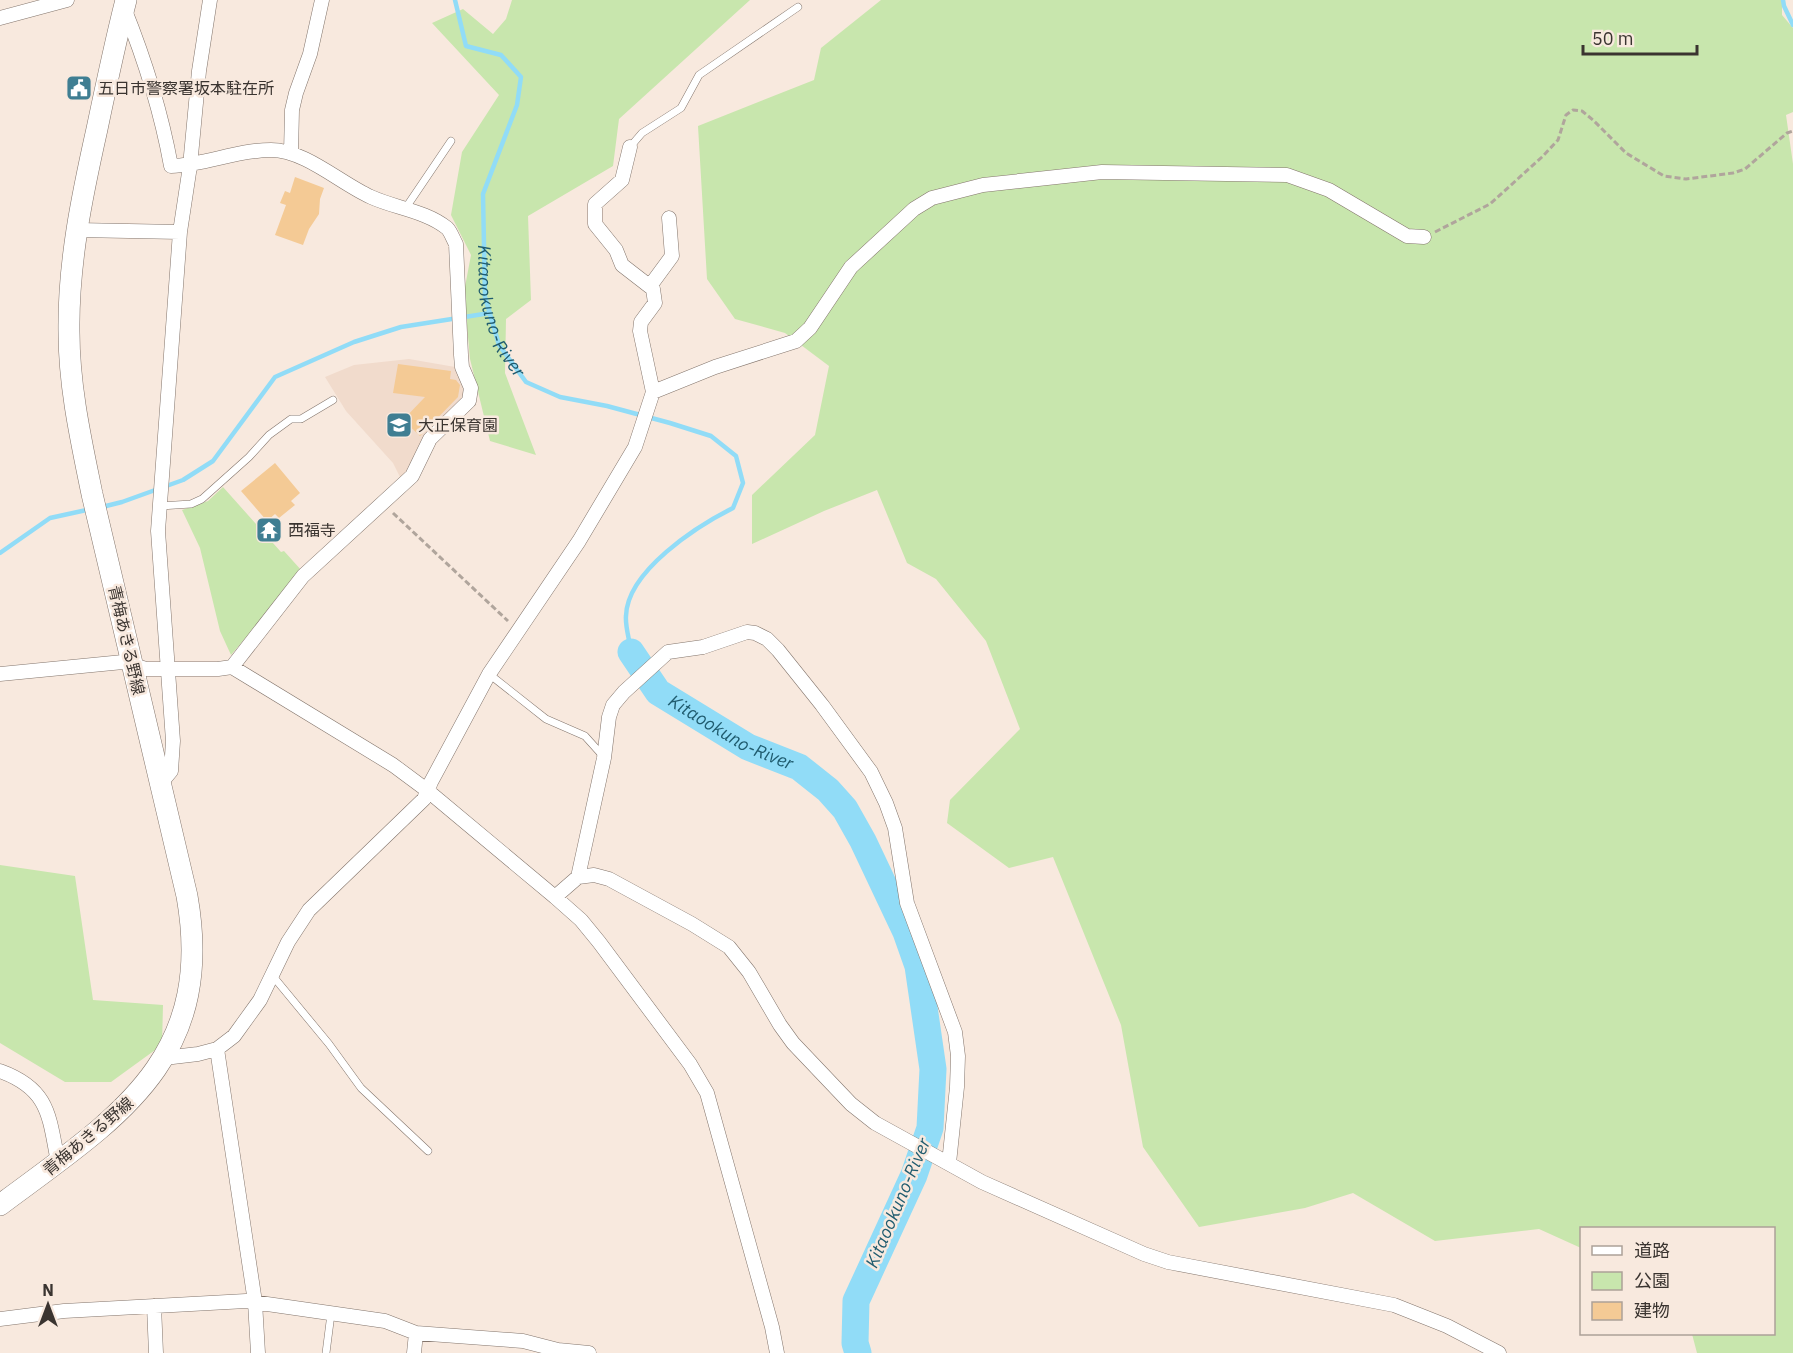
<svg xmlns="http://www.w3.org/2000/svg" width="1793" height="1353" font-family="'IBM Plex Sans','Noto Sans JP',sans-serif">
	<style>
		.built { fill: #f1dbcc }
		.green { fill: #c8e6ad }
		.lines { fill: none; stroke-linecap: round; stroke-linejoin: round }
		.stream { stroke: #91dcf7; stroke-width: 4.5 }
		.river { stroke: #91dcf7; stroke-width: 27 }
		.building { fill: #f4ca95 }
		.lane-casing { stroke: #83756c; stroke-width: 8 }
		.street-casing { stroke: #83756c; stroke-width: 15 }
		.primary-casing { stroke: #83756c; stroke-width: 22 }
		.path { stroke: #b0a59c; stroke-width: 3; stroke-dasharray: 6 3; stroke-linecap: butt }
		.lane { stroke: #fff; stroke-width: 7 }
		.street { stroke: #fff; stroke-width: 14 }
		.primary { stroke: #fff; stroke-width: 21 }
		.labels { text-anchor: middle; stroke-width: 5; stroke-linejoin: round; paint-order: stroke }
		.poi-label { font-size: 16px; fill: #3a3430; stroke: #f8e9de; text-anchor: start }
		.street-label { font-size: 16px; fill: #3a3430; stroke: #f8e9de }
		.water-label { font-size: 18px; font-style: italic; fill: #205c6f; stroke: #f8e9de }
	</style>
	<rect width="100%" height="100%" fill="#f8e9de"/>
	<path class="built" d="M409,359L455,367L463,387V398L402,481L393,463L346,411L325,377L354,365Z"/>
	<path class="green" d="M512,0H750L619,119L613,166L528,216L531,300L506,319L505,373L536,455L490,441L470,359L464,292L471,255L451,215L462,152L499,95L432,23L463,9L493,34L506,19Z
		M881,0H1782V15L1793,28V112L1786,115L1793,164V1353H1697L1692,1334H1774V1228H1582L1581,1248L1539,1229L1435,1241L1353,1193L1305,1208L1199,1227L1143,1147L1121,1025L1053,857L1009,868L947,823L950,800L1020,729L986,641L936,579L907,563L877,490L824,511L752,544V495L815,435L829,366L785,333L735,319L707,279L698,126L814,80L821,48Z
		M223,487L281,552L284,551L302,571L231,655L220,631L200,548L182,510L208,501Z
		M0,865L75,876L93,1000L163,1005L162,1045L111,1082H65L0,1043Z"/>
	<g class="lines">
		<g class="stream">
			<path id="s1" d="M455,0L466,46L501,55L521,77L517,105L483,194L485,297L499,345L526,382L560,397L607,406L670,423L711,436L736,456L743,483L733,508C697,526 627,571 626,616C625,627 630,641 631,652"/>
			<path d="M1783,0L1784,6L1793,25"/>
			<path d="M102,507L122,502L183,480L213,461L275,377L354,342L401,327L490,313"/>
			<path d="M0,553L50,518L91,509"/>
		</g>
		<path class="river" id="s2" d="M631,652L658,692L748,747L799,767L828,790L845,809L863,841L906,932L918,966L933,1069L930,1128L914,1175L856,1301L855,1343L858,1353"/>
	</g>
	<path class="building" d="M86,77L87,93L68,94L67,78Z
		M295,177L324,188L320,199L319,214L309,229L303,245L275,235L286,205L280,203L285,191L290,193Z
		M398,364L451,371L450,379L456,380L460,385L458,397L420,436L403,420L425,397L393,393Z
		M275,463L300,493L291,501L295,505L279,518L275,514L267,521L241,491Z"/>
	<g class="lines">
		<defs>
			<path id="lane" d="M630,147L642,133L681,108L699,75L798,7
				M405,209L451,141
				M160,506L191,504L202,499L249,457L269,435L291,419H301L333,400
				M489,674L546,719L585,736L603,756
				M272,975L329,1044L361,1088L428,1151
				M326,1353L331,1314"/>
			<path id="street" d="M124,8C145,60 161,111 171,166C205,165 237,150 271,150C305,150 340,183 371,197C395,208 426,211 447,228C451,232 453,239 456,244L461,355L462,367L471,388L469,401L430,439L412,476L303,576L232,667
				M0,18L67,0
				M291,153L292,110L296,93L310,54L322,0
				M77,230L180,232
				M650,286L672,256L669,218
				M653,392L715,367L796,341L810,328L851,267L914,209L932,198L983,185L1102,172L1287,175L1329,190L1407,236L1424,237
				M0,674L123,662L146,669H218L232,667L393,765L428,791L555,897L581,920L599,942L690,1064L707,1093L772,1327L777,1353
				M161,783L171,771L173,741L158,531L180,232L190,166L199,71L210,0
				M578,877L594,875L609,879L692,924L729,947L749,972L780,1025L793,1043L851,1104L875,1123L982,1182L1144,1254L1168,1262L1394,1305L1447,1326L1499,1353
				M555,897L578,877L604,758L609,717L613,705L624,692L668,652L703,647L747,632L755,633L767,639L778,650L822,705L871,772L886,803L895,828L907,903L955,1032L958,1056L957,1087L949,1163
				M217,1049L255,1302L258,1353
				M164,1058L198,1054L217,1049L234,1036L260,1000L288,942L309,910L424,799L431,782L489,674L579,541L635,447L653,392L640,331L641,322L655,303L653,289L622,265L616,250L595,224V204L622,180L630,147
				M0,1071C50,1089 49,1117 58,1162
				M154,1306L156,1353
				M0,1319L64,1311L246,1301L385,1321L416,1333L523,1341L558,1350L589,1353
				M414,1353L416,1333"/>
			<path id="primary" d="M0,1205C115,1119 216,1061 187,896L92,494C81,440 69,387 69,332C68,263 82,196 97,129C106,86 115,43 126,0"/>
		</defs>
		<use href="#lane" class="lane-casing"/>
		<use href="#street" class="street-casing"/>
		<use href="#primary" class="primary-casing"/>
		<path class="path" d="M1435,232L1490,204L1542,157L1558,140L1566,115L1573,110L1582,111L1593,120L1626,153L1664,176L1686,179L1733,173L1745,169L1787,133L1793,131
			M393,513L508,621"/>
		<use href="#lane" class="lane"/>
		<use href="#street" class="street"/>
		<use href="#primary" class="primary"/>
	</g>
	<defs>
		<symbol id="civic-square" viewBox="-11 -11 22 22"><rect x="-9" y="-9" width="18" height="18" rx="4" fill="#3f7e92" stroke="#f8e9de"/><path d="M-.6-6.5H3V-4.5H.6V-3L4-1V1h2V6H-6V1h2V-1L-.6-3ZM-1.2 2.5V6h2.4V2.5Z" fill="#fff"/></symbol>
		<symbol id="school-square" viewBox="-11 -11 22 22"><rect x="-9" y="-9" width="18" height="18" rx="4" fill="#3f7e92" stroke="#f8e9de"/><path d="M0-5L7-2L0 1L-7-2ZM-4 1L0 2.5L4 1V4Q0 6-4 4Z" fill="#fff"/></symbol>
		<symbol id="temple-square" viewBox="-11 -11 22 22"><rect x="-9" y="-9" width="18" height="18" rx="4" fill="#3f7e92" stroke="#f8e9de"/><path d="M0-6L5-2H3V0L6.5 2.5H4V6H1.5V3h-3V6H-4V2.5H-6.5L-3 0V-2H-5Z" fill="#fff"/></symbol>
	</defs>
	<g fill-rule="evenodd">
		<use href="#civic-square" x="64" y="73" width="30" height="30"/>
		<use href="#school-square" x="384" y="410" width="30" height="30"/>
		<use href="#temple-square" x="254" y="515" width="30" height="30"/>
	</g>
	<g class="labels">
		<g class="poi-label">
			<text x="98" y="94">五日市警察署坂本駐在所</text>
			<text x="418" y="431">大正保育園</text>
			<text x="288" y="536">西福寺</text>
		</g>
		<g class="street-label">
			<text transform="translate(127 640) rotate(77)" y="6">青梅あきる野線</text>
			<text transform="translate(88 1136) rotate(-40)" y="6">青梅あきる野線</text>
		</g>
		<g class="water-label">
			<text dy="6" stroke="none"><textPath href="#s1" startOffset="357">Kitaookuno-River</textPath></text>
			<text dy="6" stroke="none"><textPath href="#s2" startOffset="132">Kitaookuno-River</textPath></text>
			<text transform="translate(898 1203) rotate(-67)" y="6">Kitaookuno-River</text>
		</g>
	</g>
	<rect x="1580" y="1227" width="195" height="108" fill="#f8e9de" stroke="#aca198" stroke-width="1.5"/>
	<rect x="1592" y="1246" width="30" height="9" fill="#ffffff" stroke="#aca198" stroke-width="1.5"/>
	<text x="1634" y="1257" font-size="18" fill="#3a3430">道路</text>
	<rect x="1592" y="1272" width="30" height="18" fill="#c8e6ad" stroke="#aca198" stroke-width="1.5"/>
	<text x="1634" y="1287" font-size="18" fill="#3a3430">公園</text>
	<rect x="1592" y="1302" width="30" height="18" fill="#f4ca95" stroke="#aca198" stroke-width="1.5"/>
	<text x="1634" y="1317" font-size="18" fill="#3a3430">建物</text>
	<g transform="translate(48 1305)" stroke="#f8e9de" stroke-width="4.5" paint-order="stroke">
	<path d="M0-4.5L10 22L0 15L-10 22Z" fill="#3a3430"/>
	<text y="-9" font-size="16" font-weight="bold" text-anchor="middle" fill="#3a3430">N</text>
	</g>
	<path d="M1583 45v9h114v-9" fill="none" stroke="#3a3430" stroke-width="3"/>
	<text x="1592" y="45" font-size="18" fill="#3a3430" stroke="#f8e9de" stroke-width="4.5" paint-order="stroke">50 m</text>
</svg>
